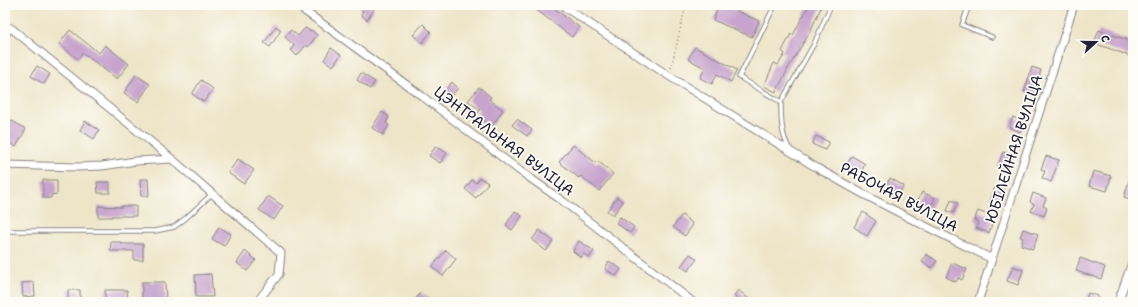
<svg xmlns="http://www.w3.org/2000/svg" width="1138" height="307" font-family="'Shantell Sans',sans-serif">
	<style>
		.building { fill: #c7a4ce }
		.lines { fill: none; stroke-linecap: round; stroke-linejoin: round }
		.service-casing { stroke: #888482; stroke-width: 5.5 }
		.minor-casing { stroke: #888482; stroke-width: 9 }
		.path { stroke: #888482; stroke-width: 1.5; stroke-dasharray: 1 3; stroke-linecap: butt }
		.service { stroke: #fff; stroke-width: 3.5 }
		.minor { stroke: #fff; stroke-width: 7 }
		.labels { text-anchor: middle; stroke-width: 3.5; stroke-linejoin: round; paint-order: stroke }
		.street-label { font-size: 15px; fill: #22223b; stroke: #fdfcf7 }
	</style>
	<rect width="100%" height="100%" fill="#fdfcf7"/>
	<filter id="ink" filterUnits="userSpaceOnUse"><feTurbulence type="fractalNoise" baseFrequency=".025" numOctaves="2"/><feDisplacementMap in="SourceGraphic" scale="8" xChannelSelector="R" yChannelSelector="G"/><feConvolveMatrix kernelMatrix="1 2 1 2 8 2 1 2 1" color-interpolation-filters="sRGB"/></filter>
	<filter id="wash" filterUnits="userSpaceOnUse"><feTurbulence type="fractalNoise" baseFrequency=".012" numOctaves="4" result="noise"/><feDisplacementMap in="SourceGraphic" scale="16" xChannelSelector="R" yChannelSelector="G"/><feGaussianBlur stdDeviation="0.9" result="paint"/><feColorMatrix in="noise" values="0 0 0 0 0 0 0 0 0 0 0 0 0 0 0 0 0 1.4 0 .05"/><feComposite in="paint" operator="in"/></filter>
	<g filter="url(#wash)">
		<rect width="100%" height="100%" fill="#eee5c8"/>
		<g id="blocks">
			<path class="building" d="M363,5H367L374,10L367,20L361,15L363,11L360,9Z
				M530,5H550L579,27L572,37Z
				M719,5H724L759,21L752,37L713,20Z
				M809,5H822L810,32L790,65L776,92L764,86L774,63L778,65L785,54L782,51L791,34L793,35Z
				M423,24L431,32L422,43L413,35Z
				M276,26L281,30L270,47L264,43Z
				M305,28L310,31L311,30L317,35L308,47L306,45L297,56L291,50L294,45L285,37L291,30L298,36Z
				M70,30L99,53L105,45L129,64L117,79L83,53L78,59L59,44Z
				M1099,30L1133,42V57L1094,43Z
				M695,47L737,70L731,82L717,74L712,84L700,78L705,68L688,59Z
				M331,48L341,55L333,66L324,60Z
				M37,66L50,74L44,84L31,76Z
				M1032,67L1041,70L1034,95L1024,92Z
				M361,73L375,82L370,89L357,80Z
				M136,75L150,84L138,102L124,93Z
				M201,80L213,89L204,102L192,94Z
				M452,82L458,88L452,95L445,90Z
				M479,87L491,97L489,99L503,110L492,126L483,120L481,123L475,118L480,110L468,101Z
				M382,112L389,117L386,123L389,125L383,135L372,128Z
				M5,117L26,129L16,147L5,140Z
				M1013,117L1024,122L1020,132L1009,127Z
				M517,119L532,130L527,136L512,125Z
				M85,121L99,130L94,139L80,130Z
				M816,136L829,142L825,150L812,144Z
				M573,145L596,163L598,161L613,174L599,191L581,176L579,178L559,162Z
				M436,146L447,153L440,163L429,156Z
				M1003,152L1013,155L1008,169L998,166Z
				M852,156L865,164L861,172L847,164Z
				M1046,156L1059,160L1051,182L1042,178L1045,171L1041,169Z
				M238,159L254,170L244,184L228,173Z
				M1093,171L1111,176L1107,191L1089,186Z
				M1131,174L1133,175V200L1124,197Z
				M480,178L488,183L476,198L465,189L472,180L476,183Z
				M890,178L904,186L899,194L886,186Z
				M140,179H148L149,196H141Z
				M43,180H57V194L51,195V198H43Z
				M97,182H110V193H98Z
				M995,187L1004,189L999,205L990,202Z
				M922,192L935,198L929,210L916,204Z
				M1033,193L1046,198L1043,206L1047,208L1044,216L1031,211L1034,204L1030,202Z
				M268,196L283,206L274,220L259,210Z
				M617,197L623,202L613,215L607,211Z
				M951,200L958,203L953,213L947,211Z
				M98,206L122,207V206H136V216H112V217H98Z
				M515,211L522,216L512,230L506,225Z
				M978,211L991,216L990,220L993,221L989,233L976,228L978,222L974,220Z
				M863,212L876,221L867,236L854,227Z
				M682,215L692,223L691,225L692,226L685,236L673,227Z
				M620,217L634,227L630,233L616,223Z
				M219,227L231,234L224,246L212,239Z
				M1023,229L1038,234L1033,249L1021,245L1023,238L1020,237Z
				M539,230L553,241L546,251L532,240Z
				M579,241L594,251L589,258L584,254L581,258L573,251Z
				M111,242H121V244H143V260H134V251H110Z
				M446,250L456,259L443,276L432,267Z
				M245,251L256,260L247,271L237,263Z
				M690,254L697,259L688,271L681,266Z
				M926,254L937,261L932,268L922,262Z
				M1080,258L1105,267L1101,279L1076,271Z
				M609,261L621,269L616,276L605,269Z
				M952,263L967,269L962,280L958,278L956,282L946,277Z
				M1013,266L1023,270L1018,285L1007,281Z
				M211,274L213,297H196L195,275Z
				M34,282L35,296L23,297L22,283Z
				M142,282H165L166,302H142Z
				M68,290H80V302H68Z
				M105,290H127L128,302H105Z
				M738,290L753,302H735L737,299L734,296Z
				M420,293L435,302H414Z
				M1088,293L1098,296L1096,302H1085Z"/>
		</g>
	</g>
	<g filter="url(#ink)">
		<use href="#blocks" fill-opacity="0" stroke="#888482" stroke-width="1"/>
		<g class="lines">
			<defs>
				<path id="service" d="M776,5L772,11L739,77L781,102C781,118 781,136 790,149
					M969,5L962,25L992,37
					M5,24L11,28L5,39
					M781,102L814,44L831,5
					M5,231H155L174,227L186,218L212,194"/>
				<path id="minor" d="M296,5L327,27L422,96L520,171L564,202L693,302
					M566,8L669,76L817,168L863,194L917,222L992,259
					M11,28L172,159
					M5,165L77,167L102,166L136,161L172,159L281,253L279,274L257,302
					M978,302L1074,5
					M1118,302L1133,260"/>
			</defs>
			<use href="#service" class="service-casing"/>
			<use href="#minor" class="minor-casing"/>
			<path class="path" d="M671,68L686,5"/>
			<use href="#service" class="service"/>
			<use href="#minor" class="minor"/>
		</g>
	</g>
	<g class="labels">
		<g class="street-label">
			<text transform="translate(504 141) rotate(37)" y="5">ЦЭНТРАЛЬНАЯ ВУЛІЦА</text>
			<text transform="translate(1014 149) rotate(-72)" y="5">ЮБІЛЕЙНАЯ ВУЛІЦА</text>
			<text transform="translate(899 197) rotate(28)" y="5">РАБОЧАЯ ВУЛІЦА</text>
		</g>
	</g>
	<rect width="1138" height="307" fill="none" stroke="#fdfcf7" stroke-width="20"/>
	<g transform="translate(1096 42) rotate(69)" stroke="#fdfcf7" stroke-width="3" paint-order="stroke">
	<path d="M0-3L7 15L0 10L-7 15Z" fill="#22223b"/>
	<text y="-6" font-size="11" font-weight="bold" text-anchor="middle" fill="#22223b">С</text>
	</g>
</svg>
